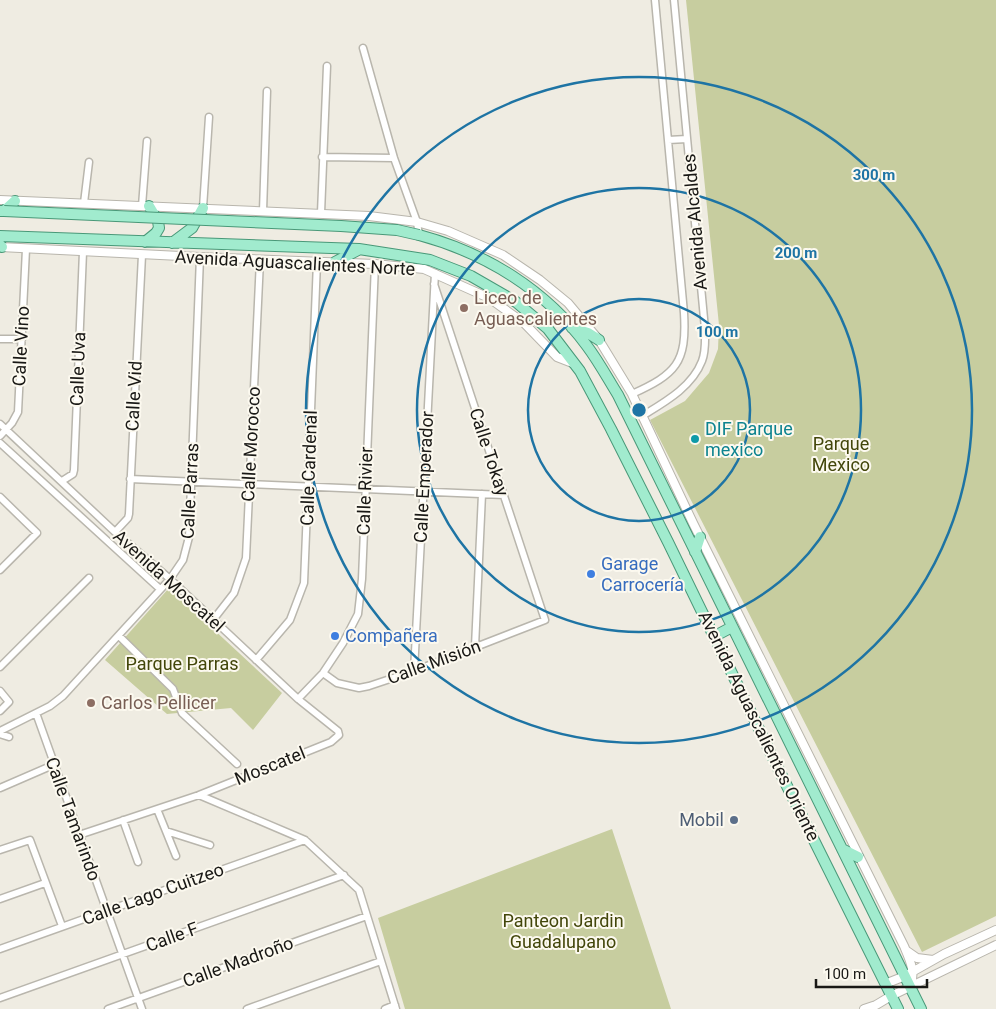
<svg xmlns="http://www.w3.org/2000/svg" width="996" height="1009" font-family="Roboto,sans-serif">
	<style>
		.green { fill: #c7cd9f }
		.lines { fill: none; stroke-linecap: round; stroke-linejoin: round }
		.minor-casing { stroke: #b9b6ad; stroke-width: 9 }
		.tertiary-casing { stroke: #b9b6ad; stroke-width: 10 }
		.primary-casing { stroke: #499878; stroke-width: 12 }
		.minor { stroke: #fff; stroke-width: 6 }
		.tertiary { stroke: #fff; stroke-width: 8 }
		.primary { stroke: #a1ebce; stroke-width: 10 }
		.primary-bridge-casing { stroke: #499878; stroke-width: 12; stroke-linecap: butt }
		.primary-bridge { stroke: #a1ebce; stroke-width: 10 }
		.ring { fill: none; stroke: #1e74a4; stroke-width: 2.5 }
		.education-dot { fill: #8d6e63; stroke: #fcf9ef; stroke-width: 2 }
		.culture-dot { fill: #0f9aa8; stroke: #fcf9ef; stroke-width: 2 }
		.shop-dot { fill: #3f7fe0; stroke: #fcf9ef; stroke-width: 2 }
		.service-dot { fill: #5c6f8a; stroke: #fcf9ef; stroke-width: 2 }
		.labels { text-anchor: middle; stroke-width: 4; stroke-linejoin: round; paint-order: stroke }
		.street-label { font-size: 18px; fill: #191815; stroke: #fcf9ef }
		.education-label { font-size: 18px; fill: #785e54; stroke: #fcf9ef; text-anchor: start }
		.culture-label { font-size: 18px; fill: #0d838f; stroke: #fcf9ef; text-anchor: start }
		.park-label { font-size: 18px; fill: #42460a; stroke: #fcf9ef }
		.shop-label { font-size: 18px; fill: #366cbe; stroke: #fcf9ef; text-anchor: start }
		.service-label { font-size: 18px; fill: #4e5e75; stroke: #fcf9ef; text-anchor: end }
		.centre { fill: #1e74a4; stroke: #fcf9ef; stroke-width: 2.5 }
		.ring-label { font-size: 15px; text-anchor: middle; font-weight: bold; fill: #1e74a4; stroke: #fcf9ef; stroke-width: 4; stroke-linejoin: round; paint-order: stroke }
	</style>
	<rect width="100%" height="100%" fill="#efece2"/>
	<path class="green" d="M686,0H996V916L922,952L650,420L685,401L709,373L718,349L719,325Z
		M169,588L282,693L253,730L231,708L167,714L105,660Z
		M612,829L671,1009H405L378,918Z"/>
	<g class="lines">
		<defs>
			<path id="minor" d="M363,48L394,158L417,222L419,235
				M668,140L687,139
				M322,157L394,158
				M84,203L89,162
				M142,206L147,141
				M203,208L209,117
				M263,211L267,91
				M321,213L327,66
				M0,339H22
				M632,394C676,374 687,363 684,313L655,0
				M642,416C665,402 692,387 702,361C706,351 705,340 705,329L674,0
				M0,424L115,532L170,579L298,699L338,731L339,735L331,742L199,795L79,835
				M0,436L12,423L18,412L26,249
				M0,443L160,589
				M130,479L504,495
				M62,481L73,474L74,470L83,252
				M0,497L37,533L0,570
				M115,532L128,518L129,514L142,255
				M213,620L234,593L246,558L260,260
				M119,636L173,689L182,713L237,764
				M475,647L482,494
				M256,660L290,620L304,583L317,262
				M0,667L89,578
				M414,671L435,273
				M323,673L337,683L359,688L369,686L414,671L545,620L434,284
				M0,691L9,702L0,711
				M298,699L323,673L343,643L358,614L362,579L375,264
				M36,713L142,1009
				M0,731L50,706L63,696L170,579L183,560L189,537L200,257
				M0,734L9,737
				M0,788L53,765
				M199,795L305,840L359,890L396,1009
				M157,809L176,856
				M123,820L138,862
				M166,831L210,845
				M0,850L30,840L62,926
				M0,899L45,883
				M0,949L305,840
				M0,998L344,875
				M108,1009L367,916
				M247,1009L381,961
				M385,1009L395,1005"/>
			<path id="tertiary" d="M0,200L369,216L417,222L448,231L503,255L540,280L568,303L599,340L632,394L693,523L904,946C910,960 916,972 910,987
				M0,247L200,257L375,264L424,269L489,298L524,323L557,357L575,364
				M907,951L917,958L933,960
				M885,984L905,976L944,954L996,930
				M864,1009L876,1005L891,996L996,945"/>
			<path id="primary" d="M0,211H4L15,201
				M419,235C486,253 546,290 587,346C599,362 608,379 618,395L921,1009
				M0,236L359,249L430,260L471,276L516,302L548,329L580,371L611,429L668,542L777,766L898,1009
				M145,242L156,233L159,228L158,221L149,206
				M172,243L192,228L203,208
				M0,245L2,247
				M335,262L358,250
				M572,328L588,333L599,340
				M695,552L700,537
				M715,636L732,627
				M842,849L858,857"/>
		</defs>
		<use href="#minor" class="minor-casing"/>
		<use href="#tertiary" class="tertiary-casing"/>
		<use href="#primary" class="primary-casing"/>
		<use href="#minor" class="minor"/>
		<use href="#tertiary" class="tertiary"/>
		<use href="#primary" class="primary"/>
		<defs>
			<path id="primary-bridge" d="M4,211L341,226L397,230L419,235"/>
		</defs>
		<use href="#primary-bridge" class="primary-bridge-casing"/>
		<use href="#primary-bridge" class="primary-bridge"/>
	</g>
	<g class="ring">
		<circle cx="639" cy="410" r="111"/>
		<circle cx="639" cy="410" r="222"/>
		<circle cx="639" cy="410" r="333"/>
	</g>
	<g class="education-dot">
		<circle cx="464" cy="308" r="5"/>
		<circle cx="91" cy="703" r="5"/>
	</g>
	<circle class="culture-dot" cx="695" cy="439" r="5"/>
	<g class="shop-dot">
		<circle cx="591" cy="574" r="5"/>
		<circle cx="335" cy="636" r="5"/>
	</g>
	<circle class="service-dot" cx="734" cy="820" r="5"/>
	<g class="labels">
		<g class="street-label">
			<text transform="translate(695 222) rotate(-95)" y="6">Avenida Alcaldes</text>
			<text transform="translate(295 263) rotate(3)" y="6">Avenida Aguascalientes Norte</text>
			<text transform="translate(21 346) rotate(-87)" y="6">Calle Vino</text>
			<text transform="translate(78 369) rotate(-88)" y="6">Calle Uva</text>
			<text transform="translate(134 396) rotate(-87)" y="6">Calle Vid</text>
			<text transform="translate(251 444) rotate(-87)" y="6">Calle Morocco</text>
			<text transform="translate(489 452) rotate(72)" y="6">Calle Tokay</text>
			<text transform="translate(309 468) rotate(-88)" y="6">Calle Cardenal</text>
			<text transform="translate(424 477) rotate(-87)" y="6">Calle Emperador</text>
			<text transform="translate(190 491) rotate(-87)" y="6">Calle Parras</text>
			<text transform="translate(365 491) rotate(-88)" y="6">Calle Rivier</text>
			<text transform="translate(169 581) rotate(42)" y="6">Avenida Moscatel</text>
			<text transform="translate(434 662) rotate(-20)" y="6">Calle Misión</text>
			<text transform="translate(759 726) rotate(64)" y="6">Avenida Aguascalientes Oriente</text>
			<text transform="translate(270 766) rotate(-22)" y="6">Moscatel</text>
			<text transform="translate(73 819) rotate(70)" y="6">Calle Tamarindo</text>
			<text transform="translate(153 894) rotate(-20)" y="6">Calle Lago Cuitzeo</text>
			<text transform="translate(172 937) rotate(-20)" y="6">Calle F</text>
			<text transform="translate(238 962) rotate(-20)" y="6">Calle Madroño</text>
		</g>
		<g class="education-label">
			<text x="474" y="304">Liceo de<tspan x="474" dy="21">Aguascalientes</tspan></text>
			<text x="101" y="709">Carlos Pellicer</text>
		</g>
		<g class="culture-label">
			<text x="705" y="435">DIF Parque<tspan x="705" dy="21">mexico</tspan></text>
		</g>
		<g class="park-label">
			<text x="841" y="450">Parque<tspan x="841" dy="21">Mexico</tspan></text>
			<text x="182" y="670">Parque Parras</text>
			<text x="563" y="927">Panteon Jardin<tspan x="563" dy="21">Guadalupano</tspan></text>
		</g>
		<g class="shop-label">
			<text x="601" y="570">Garage<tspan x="601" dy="21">Carrocería</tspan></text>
			<text x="345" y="642">Compañera</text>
		</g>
		<g class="service-label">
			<text x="724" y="826">Mobil</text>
		</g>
	</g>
	<circle cx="639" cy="410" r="8" class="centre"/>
	<g class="ring-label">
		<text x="874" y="180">300 m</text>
		<text x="796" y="258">200 m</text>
		<text x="717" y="337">100 m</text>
	</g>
	<path d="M816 979v8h111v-8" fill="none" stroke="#191815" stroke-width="2.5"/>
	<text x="824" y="979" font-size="15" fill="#191815" stroke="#fcf9ef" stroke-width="4" paint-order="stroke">100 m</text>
</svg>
